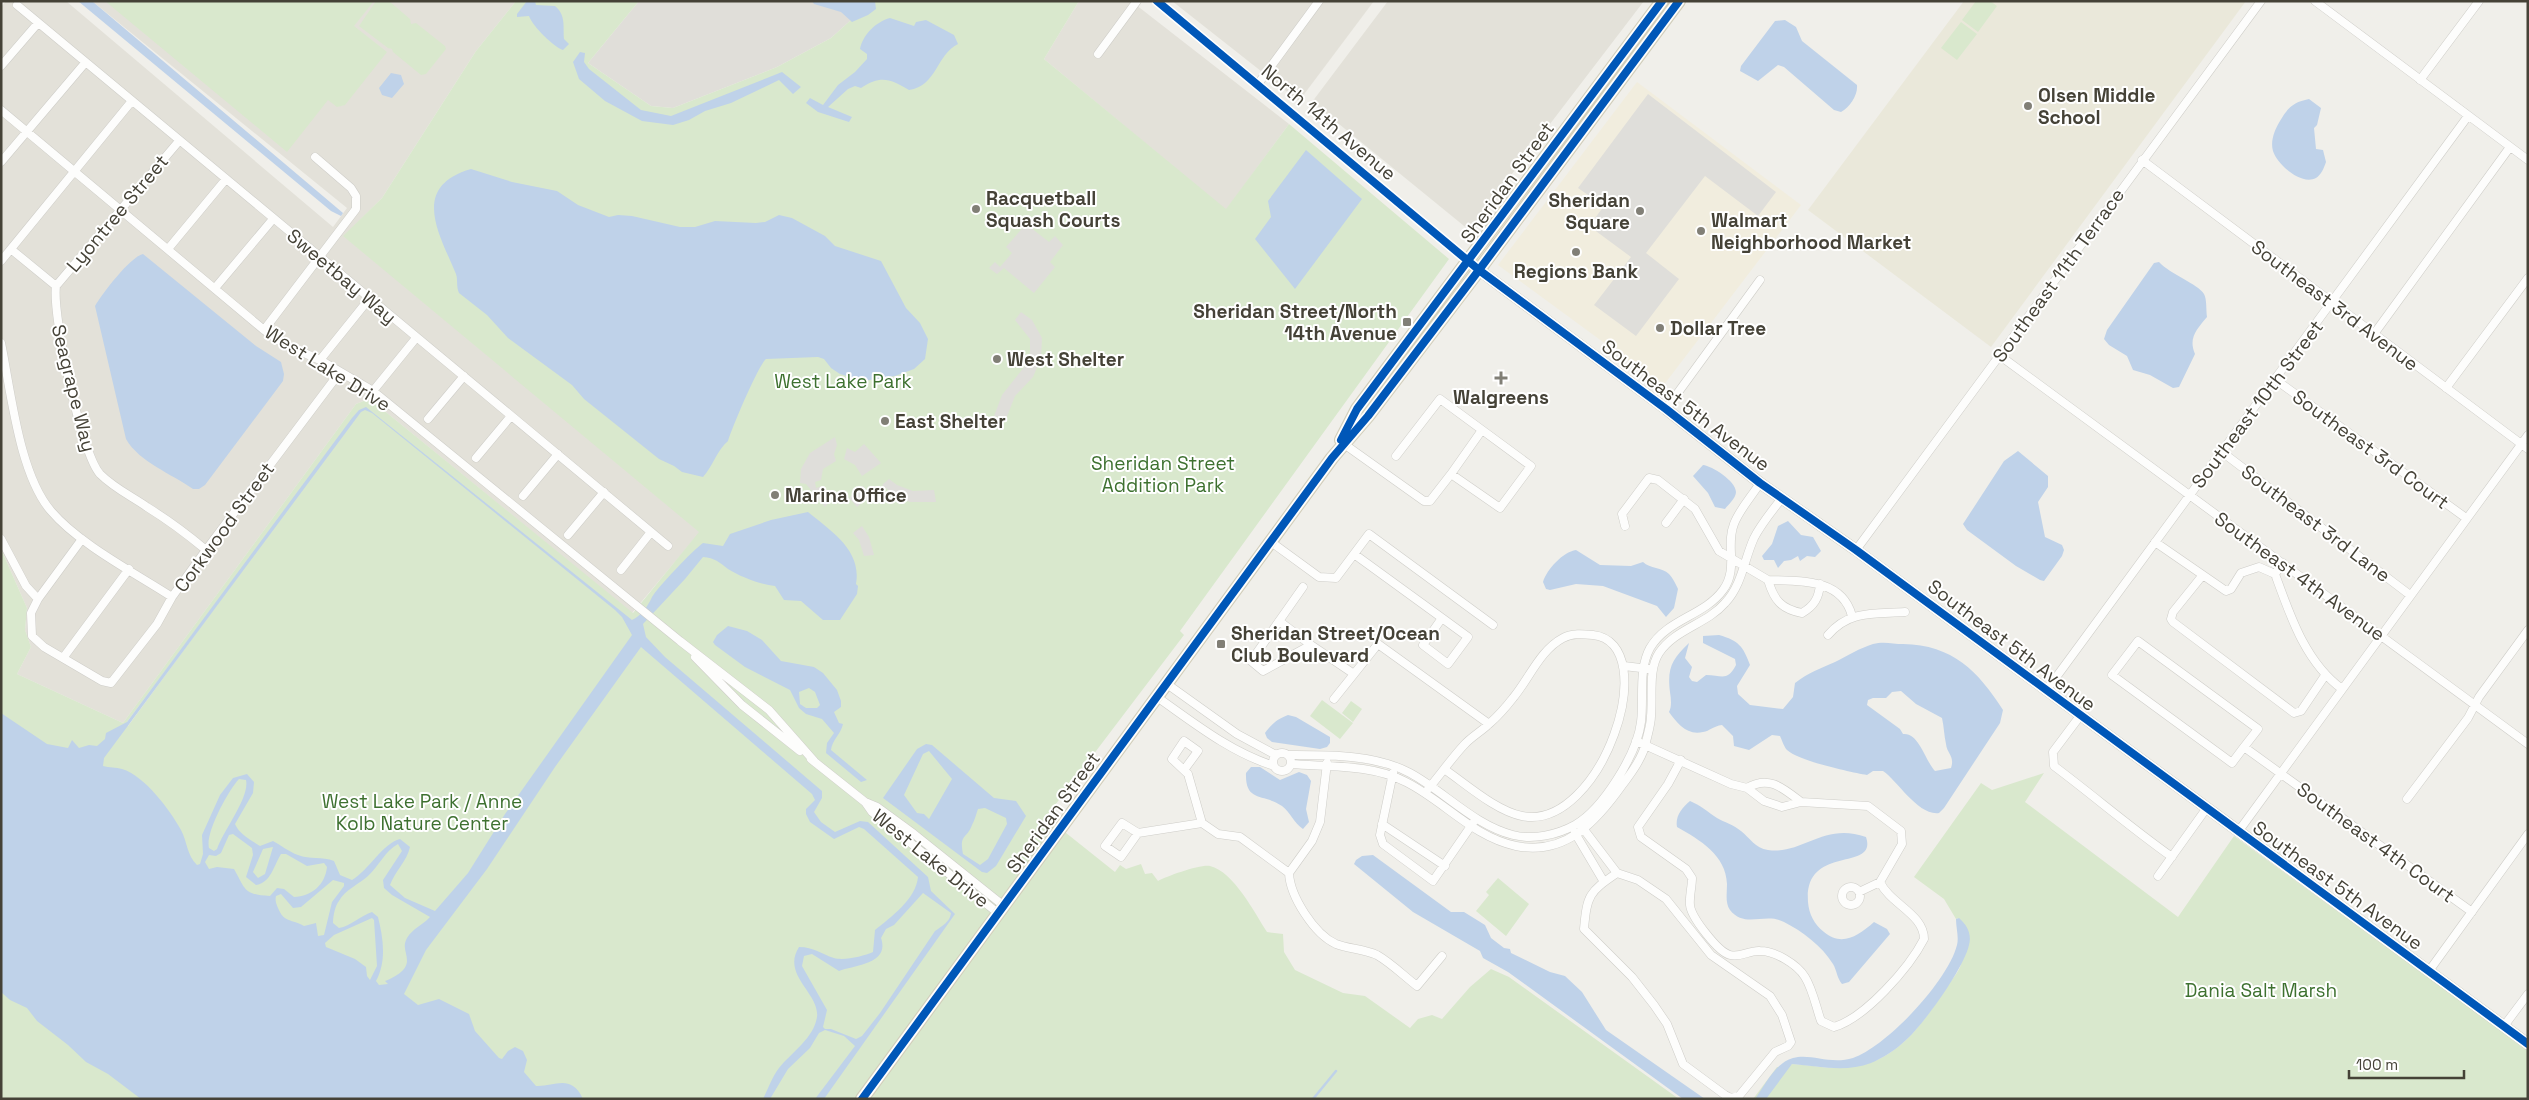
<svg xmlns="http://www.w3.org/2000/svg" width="2529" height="1100" font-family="'Space Grotesk',sans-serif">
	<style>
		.residential { fill: #e3e1d9 }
		.commercial { fill: #f1edde }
		.industrial { fill: #e0ded9 }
		.education { fill: #eae8da }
		.green { fill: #d9e8cd; fill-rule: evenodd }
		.parking { fill: #dfdeda }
		.water { fill: #bfd2e9; fill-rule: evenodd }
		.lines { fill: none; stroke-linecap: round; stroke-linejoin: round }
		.stream { stroke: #bfd2e9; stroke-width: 2.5 }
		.street-casing { stroke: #cecdc8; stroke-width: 9 }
		.secondary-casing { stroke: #cfcec4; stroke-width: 12 }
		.primary-casing { stroke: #d1cdba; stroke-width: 14 }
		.street { stroke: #fdfdfc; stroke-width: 8 }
		.secondary { stroke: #f6f5ef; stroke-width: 11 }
		.primary { stroke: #f0efe5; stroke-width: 12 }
		.cycleway-casing { stroke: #fff; stroke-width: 11 }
		.cycleway { stroke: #0057b8; stroke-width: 8 }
		.poi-dot { fill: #817f76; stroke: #fff; stroke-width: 2 }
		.labels { text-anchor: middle; stroke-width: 4; stroke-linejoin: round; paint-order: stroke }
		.poi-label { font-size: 19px; font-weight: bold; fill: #454237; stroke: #fff; text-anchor: start }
		.street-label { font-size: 19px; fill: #454237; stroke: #fff }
		.park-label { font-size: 19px; fill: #3e7130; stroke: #fff }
	</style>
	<rect width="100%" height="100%" fill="#f0efea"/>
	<path class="residential" d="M6,1H66L333,227L347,208L92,1H516L476,51L382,198L344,236L700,532L632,613L376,404L366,400L356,404L123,723L17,674L31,647L25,630L27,608L1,549V7Z
		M1079,1H1131L1289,124L1226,210L1044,59Z
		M1172,1H1374L1299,101Z
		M1388,1H1644L1469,230L1312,102Z"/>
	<path class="commercial" d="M1637,82L1801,205L1663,386L1498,265Z"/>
	<path class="industrial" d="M639,1H872L831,38L777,67L673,108L651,106L588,63Z"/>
	<path class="education" d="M1964,1H2246L1991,347L1808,210Z"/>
	<path class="green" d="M105,1H374L354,26L387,52L345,105L337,107L328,100L287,152Z
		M376,1H389L410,19L411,24L416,23L445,46L446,49L426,74L421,75L393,52L392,49L388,48L359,26Z
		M516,1H639L588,63L651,106L673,108L777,67L831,38L872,1H1079L1044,59L1226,209L1289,124L1449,259L1180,631L1184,635L1046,817L1115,872L1120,865L1126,869L1141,864L1145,874L1152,873L1158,881C1167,876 1201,864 1210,866C1234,872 1254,912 1267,932L1283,934L1284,952L1295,970L1343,993L1365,996L1410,1028L1418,1019L1432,1015L1442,1019L1470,987L1491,969L1509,977L1679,1099H1V549L27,608L25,630L31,647L17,674L123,723L356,404L366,400L376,404L633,613L699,532L343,236L382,198L476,51ZM360,410L128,726L127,722Z
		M1976,1H1990L1997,6L1978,32L1962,20Z
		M1961,22L1977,34L1957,60L1941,48Z
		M1322,700L1353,723L1340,739L1310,716Z
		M1351,701L1362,709L1353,722L1342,713Z
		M2044,773L2025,802L2178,917L2234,836L2528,1050V1099H1753L1777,1067H1787L1792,1064C1821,1066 1838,1072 1868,1063C1904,1053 1927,1016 1947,987C1951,980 1959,972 1961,964C1965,955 1960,929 1959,918L1956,919L1944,899L1914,877L1981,783L1992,790Z
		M1498,878L1529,904L1506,936L1476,911L1489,895L1486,892Z"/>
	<path class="parking" d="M1648,94L1776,192L1758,216L1705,176L1646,253L1679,279L1636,336L1594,305L1631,257L1589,226L1604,206L1578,188Z
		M1026,224L1049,242L1055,236L1063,245L1050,262L1055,267L1034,293L1004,268L997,274L989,268L995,262L1000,267L1012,253L1006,247Z
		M1021,312L1032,320L1042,338L1041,358L1033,377L1015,396L1006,419L994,416L999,403L1002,395L1029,361L1030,350V339L1015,320Z
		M835,437L837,445L834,454L836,461L823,469L821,480L815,482L816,488L822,486L831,499L825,507L806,484L800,483L801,469L810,453Z
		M864,444L881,463L862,476L855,465L844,459L847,448L855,452Z
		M889,479L897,485L913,491L934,490L936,502H910L897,497L882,485Z
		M863,486L871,495L857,507L849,498Z
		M862,526L869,537L874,555L864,556L859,540L853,533Z"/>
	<path class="water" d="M78,1H92L343,213L341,216L331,211Z
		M527,1H535L536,5L555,6C566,15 563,26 564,39L569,44L563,50C554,47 533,27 529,16L517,17V14Z
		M812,1H875L876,9L868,15L852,22L841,12L814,4Z
		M890,18L914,26L916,22L926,20L954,35L958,44C936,55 937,86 909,90C890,79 881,75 861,88L855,86L848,89L828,107L852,117L849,122L818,112L806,103L810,98L823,105L838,85L855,72L867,59V54L860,49C863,34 876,22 890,18Z
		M1785,20L1796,27L1802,41L1857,85C1858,95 1850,107 1841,112L1834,110L1784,67L1778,65L1758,81L1740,71L1741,66L1775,21Z
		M580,52L585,53L584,62L589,69L641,110L671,116L782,72L801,87L793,94L779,80L731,103L705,111L689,120L673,125L642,121L605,101L579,79L573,62Z
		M391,73L401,75L404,84L392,98L382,95L379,88Z
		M2309,99L2321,108L2317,125L2314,128L2316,149L2323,150L2326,162C2324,168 2321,175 2316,178C2301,186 2277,164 2273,151C2270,141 2275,129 2280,121C2288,107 2294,102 2309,99Z
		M1306,150L1362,199L1295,289L1255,239L1271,217L1268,201Z
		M471,169L512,182L557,191L578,205L609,217L618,215L632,216L680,227H695L715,221L756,223L765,222L779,215L792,218L825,236L835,246L881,261L906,308L920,323L928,339L925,359L914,369L895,376L863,381L840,374L831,368L824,359L818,357L766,359C758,366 732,428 728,441C717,450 713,466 703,477L682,472L674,466L659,459L584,399L572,385L508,338L487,315L459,293C456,286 458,280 456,274C439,233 410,187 471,169Z
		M143,254L256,346L281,362L284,374L283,381L205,485L199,489H193C172,474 139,462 126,439L95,306C102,294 130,257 143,254Z
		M2159,262C2170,274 2198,284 2204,294C2207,299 2206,311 2207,317C2197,329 2188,338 2195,354L2179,387L2173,388L2150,375L2133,370L2127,356L2109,345L2104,339L2107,330L2154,263Z
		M366,407L632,620C641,616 648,606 652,597C659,586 692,551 703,543L723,546L730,534L771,520L808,512C831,531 862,550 856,584L858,586L857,594L840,620H823L801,601L784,600L775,586C759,584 741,577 728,569C719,562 715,558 703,557L685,579L643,624L646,637L665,657L822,791V798L814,812L821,822L835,832L860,821L868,822L928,877L931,891L955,914L824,1099H815L855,1046L844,1036L825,1030L819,1033L810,1048L788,1069L770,1099H763C768,1089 772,1077 779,1068C791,1053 814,1038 817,1017C820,993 781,975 799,947C814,947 821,954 834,958C844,961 864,956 873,952L875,930C891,917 916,899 918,877L864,829L859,827L834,839L810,822L806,814V809L815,800L812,794L641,647L555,767L487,869L426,950L404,994L418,1005L439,999L469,1014L475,1031L499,1058L502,1059L508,1051L515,1047L523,1051L527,1060L524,1072L536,1086C554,1087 571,1073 583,1099H141L108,1074L86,1062L68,1045L37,1021L27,1008L10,1000L1,992V713L47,744L68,748L72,740L79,748L89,745L97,746L105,739L106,733L127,722L352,418L359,410ZM365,410L372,413L615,610L622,617L632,635L505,814L468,873L435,911L405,898L390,885C395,871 407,861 410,847L400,839C383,843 369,870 352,880L340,875L334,861C322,856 310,860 298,855C289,852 281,845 273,841L260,846C251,840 239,834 235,824L253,793L254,782L247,774L233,778L220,795L202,835L203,854L200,864L197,865C187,856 187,841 181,830C170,810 145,776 122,769C116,767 109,768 103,766L104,758L361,412ZM239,779L246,780C250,797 223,831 217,849L214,851L209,848C205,833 228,791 239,779ZM233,834L252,848L253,855L246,877L256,885C271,883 274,865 281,854H286L307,866L324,863L327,867C325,885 312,896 294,897L284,889L277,888L270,896C243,895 245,888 234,869L217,867L209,869L205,862L209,855L216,856L221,853L229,835ZM398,844L402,851L383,880L384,888L392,895L430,917C423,925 413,928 407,938C402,947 407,952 407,961C407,971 393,978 385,981L388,984L379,985L376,981C387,961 383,937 378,917L372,912C360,916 351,926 339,928L333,923C333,916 335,906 339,901C345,890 359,884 368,876C379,866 385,851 398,844ZM273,847L265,874L258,878L253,872L263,849ZM333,880L344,883V886L332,902L324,935L318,936L316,923L304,926C292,919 284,923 278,908C276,903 275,901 276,896L281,894L293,908L301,907ZM923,893L951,913C950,922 942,926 935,931L880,1013L862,1036L856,1039L831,1029H825L823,1027L827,1010L802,966L804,956L812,954L839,971C855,965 890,964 881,938L886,929L894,925ZM372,918L374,920L377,966L370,980L367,976L366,967L355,959L326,947L325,943L334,935Z
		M2018,451L2048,476V487L2038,502L2045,537L2062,545L2064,550L2062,556L2044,581L2040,580L2016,566L1967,530L1963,524L2004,461Z
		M1703,465C1712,466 1736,481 1736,492C1736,498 1728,505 1725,509L1715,507L1708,493L1693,476Z
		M1788,521L1801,535L1813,537L1821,551L1815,557L1807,556L1800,561L1798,556L1791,560L1784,561L1778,568L1774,560H1764L1762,556L1772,544L1778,526Z
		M1576,550L1600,565L1631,566L1643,562C1650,569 1662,567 1669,574C1673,578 1676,585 1678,589L1674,608L1666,617L1657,606L1603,586L1576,584L1550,590L1546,589L1543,582C1547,569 1563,552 1576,550Z
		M728,626L747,631L762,640L781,661L814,667L823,673L837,690L841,701V707L834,712L839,723L843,724C841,734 832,740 831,750L867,780L861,782L826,753L827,743L834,733L822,719L806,714L799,708L790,690L745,667L715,645L713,642L717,635ZM809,688L815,692L820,705L817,708H806L800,704L799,692Z
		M1719,635C1739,641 1743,646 1750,665L1737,686L1738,694L1750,705L1783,709L1793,697L1795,683C1808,673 1821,668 1835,662C1847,656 1860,648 1873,644C1884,641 1893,644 1903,644C1953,645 1978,671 2003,710L2000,723L1944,808L1939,813C1918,816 1898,781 1883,771H1873L1867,775C1850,772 1799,761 1787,750C1784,747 1782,740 1780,736L1772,735L1749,750L1734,746L1733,736L1722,725C1713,726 1710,731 1703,732C1687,736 1677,723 1669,712C1672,706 1671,699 1670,692C1667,668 1672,659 1689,643L1685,658L1692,667L1689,677L1692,681L1697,682L1706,675C1722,675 1727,682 1736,665L1735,659L1703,643V636ZM1901,691L1916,704L1942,718C1944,727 1944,735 1946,744C1947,754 1955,756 1951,768L1935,771C1926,762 1919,732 1903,734L1900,729L1867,705L1868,700L1873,698H1886L1892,692Z
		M1288,715L1296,717L1330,737V743L1327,747L1320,749L1272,742L1267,738L1265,733C1272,724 1277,719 1288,715Z
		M926,744L932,745L994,798L1016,801L1026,816L996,866L987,873L982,872L883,798L917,749ZM929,751L952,779L929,819L924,814L917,813L904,795L923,754ZM985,808L1006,818L1007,824L988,859L980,865L963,854C959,834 967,839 972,825C975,820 976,814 978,809Z
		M1251,767H1260L1280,780L1299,772L1307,775L1311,781L1306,809L1309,822L1303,829C1294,823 1290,812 1282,806C1263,793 1245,803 1246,773Z
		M1690,801C1700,805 1708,812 1717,818C1724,822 1734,825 1741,831C1750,838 1755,848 1768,850C1803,855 1823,822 1866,837C1878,873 1804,843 1808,902C1809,914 1814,924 1824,932C1842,947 1858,936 1874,922L1887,929L1890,934L1849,982L1842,984C1837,978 1837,971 1833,964C1822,946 1802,931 1784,922C1765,912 1745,929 1730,910C1725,903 1727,893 1727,884C1726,855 1700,840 1677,827C1675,816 1682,808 1690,801Z
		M1373,855L1451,912H1464L1485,925L1491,938L1504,948L1510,949L1511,953L1550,972L1565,976L1582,992L1606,1030L1705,1099H1683L1508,972L1483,958L1480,951L1413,912L1354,864L1356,860L1362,856Z
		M1959,918C1967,925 1972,934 1969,945C1964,968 1924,1024 1906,1040C1897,1049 1883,1058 1871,1063C1845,1073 1818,1066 1792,1064L1766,1099H1755C1765,1085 1775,1063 1793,1058C1811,1053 1830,1065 1853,1058C1887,1046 1948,981 1957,945C1959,937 1956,928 1956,919Z"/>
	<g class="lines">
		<path class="stream" d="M1313,1099L1336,1071"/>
		<defs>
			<path id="street" d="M1157,1L1479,270
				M2315,1L2528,160
				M17,5L668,546
				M1098,54L1137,1
				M1,66L38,23
				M2420,80L2479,1
				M1258,84L1319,1
				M1,110L264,330L284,344L320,360L373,391L680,641L769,710L814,761
				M2142,160L2528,449
				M1,162L85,63
				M168,249L226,179
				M12,250L56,286C52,315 81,453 100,474C114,488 131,496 147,507C168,520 187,534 206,550
				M1,261L131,102
				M56,286L179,141
				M215,288L273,219
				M264,330L356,209V196L351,188L315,157
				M2374,334L2510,147
				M1,343C11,391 19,474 51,511C79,544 135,573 172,597
				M1999,355L2528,744
				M320,360L369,299
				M2276,380L2466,518
				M2446,388L2528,278
				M373,391L416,338
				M1666,409L1760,280
				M428,419L464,376
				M1344,444L1424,501H1430L1451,474L1500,508L1531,466L1440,399L1396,456
				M2222,452L2410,595
				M476,458L511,416
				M1451,474L1482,430
				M523,496L558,454
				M1666,523L1684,499
				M1625,526L1622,514L1649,478L1658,480L1695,509L1719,551L1768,580C1774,600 1781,609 1802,613C1814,606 1819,598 1820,584
				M568,535L604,492
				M1,539L26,586L38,599
				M82,539L38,599L31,613L32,636L44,647L102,681L111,683L157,624L172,597L206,550L340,372
				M1271,542L1319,577L1336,578L1354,554L1442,618L1423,645L1448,664L1468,637L1442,618
				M2155,542L2226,591L2231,589L2241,573L2259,567L2275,574L2283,563
				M1856,550L2261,1
				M1354,554L1369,534L1493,625
				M621,570L651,532
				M2275,574C2290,615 2305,662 2342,689
				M2202,576L2173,612L2171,619L2173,622L2294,713L2301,711L2324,677
				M1768,580C1800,581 1842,578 1852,616
				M1303,587L1251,661L1263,671L1311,645L1354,674
				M1279,621L1311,645
				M1828,635C1849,610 1874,614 1905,612
				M695,657L742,705L800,751
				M63,658L129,569
				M1624,666L1649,669
				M1167,684L1237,734L1276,755
				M2046,691L2468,116
				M1157,697C1194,723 1230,752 1274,766
				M1334,699L1378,644L1489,724
				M2080,716L2053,752L2054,766C2094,796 2131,828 2172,857
				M1636,741L1731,784L1747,788L1764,801L1782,807L1801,802L1868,806L1901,831L1902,844L1880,882C1890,904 1924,914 1924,939C1909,968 1865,1018 1834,1027L1821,1021C1816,1007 1813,990 1805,977C1797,964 1775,951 1760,951C1749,950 1741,958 1730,955C1718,952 1691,917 1690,905C1689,897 1692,887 1692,878L1686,869L1641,837L1638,827L1668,784L1681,760
				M2244,747L2258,729L2138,641L2112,675L2232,763L2244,747L2472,912
				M1273 762a9 9 0 1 1 18 0a9 9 0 1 1-18 0Z
				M1288,755C1327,755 1375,754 1410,773C1445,792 1474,825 1513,835C1533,840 1557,835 1575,825C1603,809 1637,754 1641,722C1644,698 1638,670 1650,648C1667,619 1704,616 1723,590C1739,568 1725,546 1734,524C1739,510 1752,496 1760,483
				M811,759L865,802L877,807L914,834L1004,906
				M1291,764C1328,767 1372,764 1406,782C1444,801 1473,837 1516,846C1566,856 1597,821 1623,784C1632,772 1643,757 1646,742C1648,733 1651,724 1651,716C1653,696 1648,670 1659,653C1675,629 1707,624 1725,603C1742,585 1744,560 1754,538C1761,524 1772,511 1782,498
				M1184,770L1198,751L1184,741L1172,759L1188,774L1202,823L1218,834L1240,837L1289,873
				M1393,773L1380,835L1383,844L1433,881L1473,823
				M1747,788C1769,775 1783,788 1801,802
				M1428,789C1440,775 1451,759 1464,745C1471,737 1482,731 1490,723C1498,716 1506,707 1513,698C1529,679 1540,650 1563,638C1572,633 1583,634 1593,635C1665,643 1601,832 1522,816C1496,811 1466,784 1444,769
				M2407,799L2468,718L2479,697L2528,630
				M865,802L872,812L999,914
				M1382,824L1445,866
				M1582,827L1617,873
				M2238,832L2528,435
				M1138,833L1122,823L1105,846L1121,857L1138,833L1202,823
				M1575,833L1604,882
				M1289,873C1290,896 1314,934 1336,944C1349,949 1364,949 1377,955C1391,963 1404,976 1417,986L1442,956
				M1289,873L1312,841L1320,822L1327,763
				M1617,873L1638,880L1666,899L1711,955L1770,996L1782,1015L1791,1042L1788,1046L1775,1052L1739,1096L1731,1098L1725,1095L1683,1064L1667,1024L1654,1005L1632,977L1584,929C1587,895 1589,892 1617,873Z
				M2158,876L2206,809
				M1842 896a9 9 0 1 1 18 0a9 9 0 1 1-18 0Z
				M1859,892L1880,882
				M2429,971L2528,834
				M2504,1026L2528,994"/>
			<path id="secondary" d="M1479,270L1666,409L1760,483L1856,550L2528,1044"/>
			<path id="primary" d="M1341,440L1357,409L1662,1
				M862,1099L1332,458L1368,416L1479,270L1679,1"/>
		</defs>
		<use href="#street" class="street-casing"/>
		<use href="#secondary" class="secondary-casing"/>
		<use href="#primary" class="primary-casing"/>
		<use href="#street" class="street"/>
		<use href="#secondary" class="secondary"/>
		<use href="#primary" class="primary"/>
		<defs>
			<path id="cycleway" d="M1157,1L1479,270L1666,409L1760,483L1856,550L2528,1044
				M1341,440L1357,409L1662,1
				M862,1099L1332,458L1368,416L1479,270L1679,1"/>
		</defs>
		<use href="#cycleway" class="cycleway-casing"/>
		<use href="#cycleway" class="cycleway"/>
	</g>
	<g class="poi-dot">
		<circle cx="2028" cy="106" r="5"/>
		<circle cx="976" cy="209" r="5"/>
		<circle cx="1640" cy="211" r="5"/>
		<circle cx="1701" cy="231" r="5"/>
		<circle cx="1576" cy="252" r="5"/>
		<rect x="1402" y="317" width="10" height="10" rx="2.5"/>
		<circle cx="1660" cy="328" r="5"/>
		<circle cx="997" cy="359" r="5"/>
		<path d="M1498.5 370.5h5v5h5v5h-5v5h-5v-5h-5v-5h5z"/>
		<circle cx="885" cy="421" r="5"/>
		<circle cx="775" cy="495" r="5"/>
		<rect x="1216" y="639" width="10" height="10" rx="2.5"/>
	</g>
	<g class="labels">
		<g class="poi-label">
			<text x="2038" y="102">Olsen Middle<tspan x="2038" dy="22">School</tspan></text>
			<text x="986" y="205">Racquetball<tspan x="986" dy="22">Squash Courts</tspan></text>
			<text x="1630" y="207" text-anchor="end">Sheridan<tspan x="1630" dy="22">Square</tspan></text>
			<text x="1711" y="227">Walmart<tspan x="1711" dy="22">Neighborhood Market</tspan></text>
			<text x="1576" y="278" text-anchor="middle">Regions Bank</text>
			<text x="1397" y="318" text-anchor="end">Sheridan Street/North<tspan x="1397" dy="22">14th Avenue</tspan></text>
			<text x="1670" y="335">Dollar Tree</text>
			<text x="1007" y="366">West Shelter</text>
			<text x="1501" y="404" text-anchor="middle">Walgreens</text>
			<text x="895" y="428">East Shelter</text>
			<text x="785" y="502">Marina Office</text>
			<text x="1231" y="640">Sheridan Street/Ocean<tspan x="1231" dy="22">Club Boulevard</tspan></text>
		</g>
		<g class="street-label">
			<text transform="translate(1329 122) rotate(40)" y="7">North 14th Avenue</text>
			<text transform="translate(1507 182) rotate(-54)" y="7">Sheridan Street</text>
			<text transform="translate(117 213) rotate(-50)" y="7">Lyontree Street</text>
			<text transform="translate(2058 275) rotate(-54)" y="7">Southeast 11th Terrace</text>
			<text transform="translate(342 276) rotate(40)" y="7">Sweetbay Way</text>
			<text transform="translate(2335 305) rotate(37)" y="7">Southeast 3rd Avenue</text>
			<text transform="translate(328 368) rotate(32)" y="7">West Lake Drive</text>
			<text transform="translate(74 388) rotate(76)" y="7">Seagrape Way</text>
			<text transform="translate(2257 404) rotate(-53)" y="7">Southeast 10th Street</text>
			<text transform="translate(1686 405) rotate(37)" y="7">Southeast 5th Avenue</text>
			<text transform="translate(2371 449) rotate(36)" y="7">Southeast 3rd Court</text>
			<text transform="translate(2316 523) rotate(37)" y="7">Southeast 3rd Lane</text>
			<text transform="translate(224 527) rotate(-54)" y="7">Corkwood Street</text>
			<text transform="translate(2300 576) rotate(36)" y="7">Southeast 4th Avenue</text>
			<text transform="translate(2012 645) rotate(37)" y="7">Southeast 5th Avenue</text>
			<text transform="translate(1053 812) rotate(-54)" y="7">Sheridan Street</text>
			<text transform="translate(2376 842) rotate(36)" y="7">Southeast 4th Court</text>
			<text transform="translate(931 858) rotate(39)" y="7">West Lake Drive</text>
			<text transform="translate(2338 885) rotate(36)" y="7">Southeast 5th Avenue</text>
		</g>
		<g class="park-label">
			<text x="843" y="388">West Lake Park</text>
			<text x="1163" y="470">Sheridan Street<tspan x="1163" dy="22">Addition Park</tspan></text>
			<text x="422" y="808">West Lake Park / Anne<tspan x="422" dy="22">Kolb Nature Center</tspan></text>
			<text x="2261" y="997">Dania Salt Marsh</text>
		</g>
	</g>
	<rect width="2529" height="1100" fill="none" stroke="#454237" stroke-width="5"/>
	<path d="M2349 1070v8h115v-8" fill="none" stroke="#454237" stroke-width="2.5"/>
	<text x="2356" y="1070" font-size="15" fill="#454237" stroke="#ffffff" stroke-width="4" paint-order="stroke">100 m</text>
</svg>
